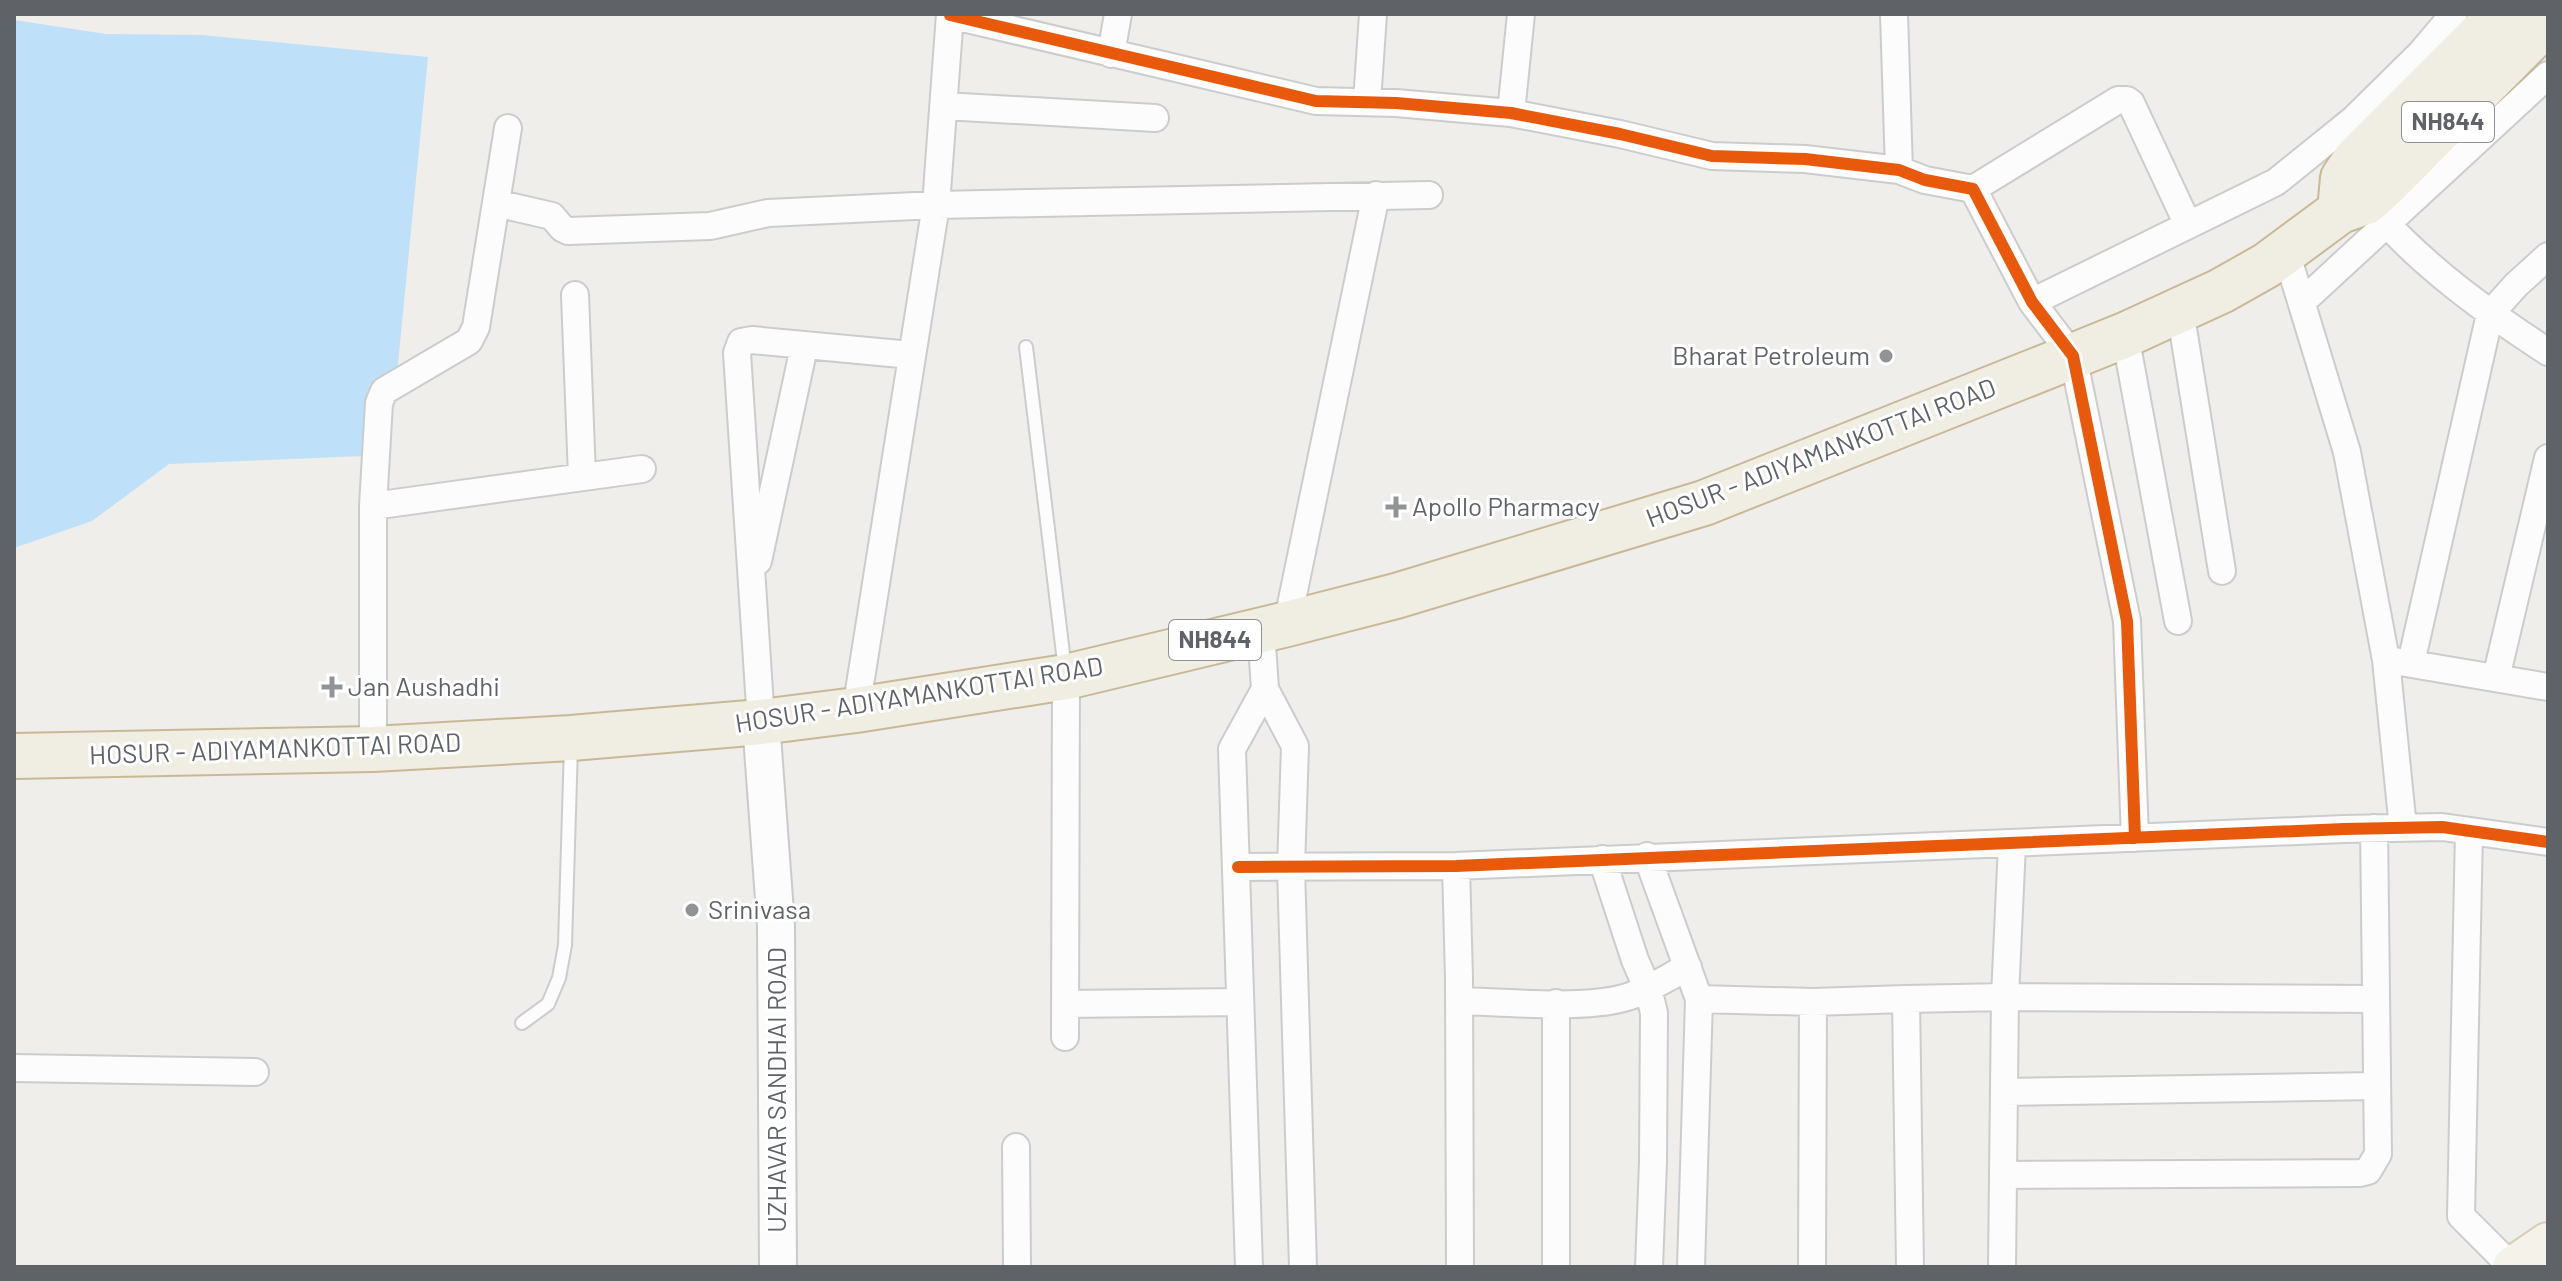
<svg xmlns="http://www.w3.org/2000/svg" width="2562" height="1281" font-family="Barlow,sans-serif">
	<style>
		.water { fill: #bfe0f9 }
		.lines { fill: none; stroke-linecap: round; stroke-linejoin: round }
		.lane-casing { stroke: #cbcccc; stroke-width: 16 }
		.street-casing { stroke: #cbcccc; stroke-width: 30 }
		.secondary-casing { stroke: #cacacb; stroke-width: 40 }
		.primary-casing { stroke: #d7ceb8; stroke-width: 44 }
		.highway-casing { stroke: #c8b996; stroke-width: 48 }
		.lane { stroke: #fdfcfc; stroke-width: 12 }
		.street { stroke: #fdfcfc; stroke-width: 26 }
		.secondary { stroke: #fdfcfc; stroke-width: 36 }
		.primary { stroke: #f4f2e9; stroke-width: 40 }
		.highway { stroke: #f0ede3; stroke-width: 44 }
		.cycleway-casing { stroke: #fff; stroke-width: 17 }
		.cycleway { stroke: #e8590c; stroke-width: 12 }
		.poi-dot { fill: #919496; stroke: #fff; stroke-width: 3 }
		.labels { text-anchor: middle; stroke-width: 6; stroke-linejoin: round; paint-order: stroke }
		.shield { fill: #fff; stroke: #8f9295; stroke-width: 2 }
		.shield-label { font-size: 24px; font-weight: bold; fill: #5f6368 }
		.poi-label { font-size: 26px; fill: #5f6368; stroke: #fff; text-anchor: start }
		.street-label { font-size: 26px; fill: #5f6368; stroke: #fff }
	</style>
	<rect width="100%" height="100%" fill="#efeeea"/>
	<path class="water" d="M14,20L106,34L202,35L428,57L398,364L364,456L169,464L92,521L14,548Z"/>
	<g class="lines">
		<defs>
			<path id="lane" d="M1026,347L1065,670
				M522,1023L548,1004L559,978L565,945L571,746"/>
			<path id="street" d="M1894,14L1899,170
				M950,15L1316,101L1396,103L1511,113L1620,134L1712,156L1805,159L1899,170L1925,180L1973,189L2032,302L2073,356L2127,621L2135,838
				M1111,54L1118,14
				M1367,102L1373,14
				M944,106L1155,118
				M1511,113L1521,14
				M1973,189L2118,100H2127L2131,103L2188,225
				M496,203L552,216L562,228L568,231L710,226L768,213L936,205L1429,195
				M2375,211C2425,268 2485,311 2548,352
				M2286,252L2347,452L2386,660L2403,828
				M575,295L582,477
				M2032,302L2276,182L2354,119L2421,53L2454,14
				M2302,302L2548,75
				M2180,310L2222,571
				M2125,335L2178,621
				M373,506L642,469
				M758,561L804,347
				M1287,624L1376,195
				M1261,630L1265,689L1295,746L1291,868L1303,1267
				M2394,661L2548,687
				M2411,663L2490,314L2516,285L2548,256
				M2496,678L2548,458
				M856,710L936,205L950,14
				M761,722L737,353L741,342L752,340L911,355
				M373,749V506L379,403L384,391L469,341L476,327L508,128
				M2469,831L2461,1216L2512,1267
				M1647,856L1699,999L1691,1267
				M1602,859L1635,960L1649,992L1654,1013L1653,1162L1649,1267
				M1456,866L1459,978L1460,1267
				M1238,867L1456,866L2344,829L2442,827L2548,842
				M1699,999L1813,1002L1906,999L1910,1267
				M1906,999L2005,997L2376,999
				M1459,1001C1504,1002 1593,1011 1633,995C1652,988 1670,976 1688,967
				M1065,1004L1240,1002
				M1065,1037L1066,677
				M14,1068L255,1072
				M2004,1092L2376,1086
				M1016,1147L1017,1267
				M2003,1175L2360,1173L2368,1171L2378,1154L2374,828
				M1249,1267L1232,749L1265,689
				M1556,1267V1003
				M1812,1267L1813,1002
				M2002,1267L2005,997L2012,844"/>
			<path id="secondary" d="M761,722L776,926L778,1267"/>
			<path id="primary" d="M2513,1267L2548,1243"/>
			<path id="highway" d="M2340,211L2343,178L2356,159L2501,14
				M14,756L373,749L571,738L761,722L856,710L1066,677L1287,624L1396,596L1704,503L2073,356L2125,335L2221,291L2267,265L2340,211L2366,202L2385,185L2548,21"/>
		</defs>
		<use href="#lane" class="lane-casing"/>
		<use href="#street" class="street-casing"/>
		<use href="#secondary" class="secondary-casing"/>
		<use href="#primary" class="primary-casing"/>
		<use href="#highway" class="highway-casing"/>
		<use href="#lane" class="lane"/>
		<use href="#street" class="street"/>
		<use href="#secondary" class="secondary"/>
		<use href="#primary" class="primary"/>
		<use href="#highway" class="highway"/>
		<defs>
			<path id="cycleway" d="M950,15L1316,101L1396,103L1511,113L1620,134L1712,156L1805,159L1899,170L1925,180L1973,189L2032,302L2073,356L2127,621L2135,838
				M1238,867L1456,866L2344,829L2442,827L2548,842"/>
		</defs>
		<use href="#cycleway" class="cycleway-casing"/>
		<use href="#cycleway" class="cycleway"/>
	</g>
	<g class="poi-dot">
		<circle cx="1886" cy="356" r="8"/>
		<path d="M1392 495h8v8h8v8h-8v8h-8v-8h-8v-8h8z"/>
		<path d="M328 675h8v8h8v8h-8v8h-8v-8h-8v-8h8z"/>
		<circle cx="692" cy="910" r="8"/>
	</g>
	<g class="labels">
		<g class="shield">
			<rect x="2402" y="102" width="92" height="40" rx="6"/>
			<rect x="1169" y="620" width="92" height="40" rx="6"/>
		</g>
		<g class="shield-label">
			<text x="2448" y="130">NH844</text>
			<text x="1215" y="648">NH844</text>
		</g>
		<g class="poi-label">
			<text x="1870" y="365" text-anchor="end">Bharat Petroleum</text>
			<text x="1412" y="516">Apollo Pharmacy</text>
			<text x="348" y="696">Jan Aushadhi</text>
			<text x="708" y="919">Srinivasa</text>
		</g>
		<g class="street-label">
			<text transform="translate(1821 453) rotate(-21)" y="9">HOSUR - ADIYAMANKOTTAI ROAD</text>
			<text transform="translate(919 695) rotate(-9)" y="9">HOSUR - ADIYAMANKOTTAI ROAD</text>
			<text transform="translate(275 749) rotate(-2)" y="9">HOSUR - ADIYAMANKOTTAI ROAD</text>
			<text transform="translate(777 1090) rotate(-90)" y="9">UZHAVAR SANDHAI ROAD</text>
		</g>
	</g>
	<rect width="2562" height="1281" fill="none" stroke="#5f6368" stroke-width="32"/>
</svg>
